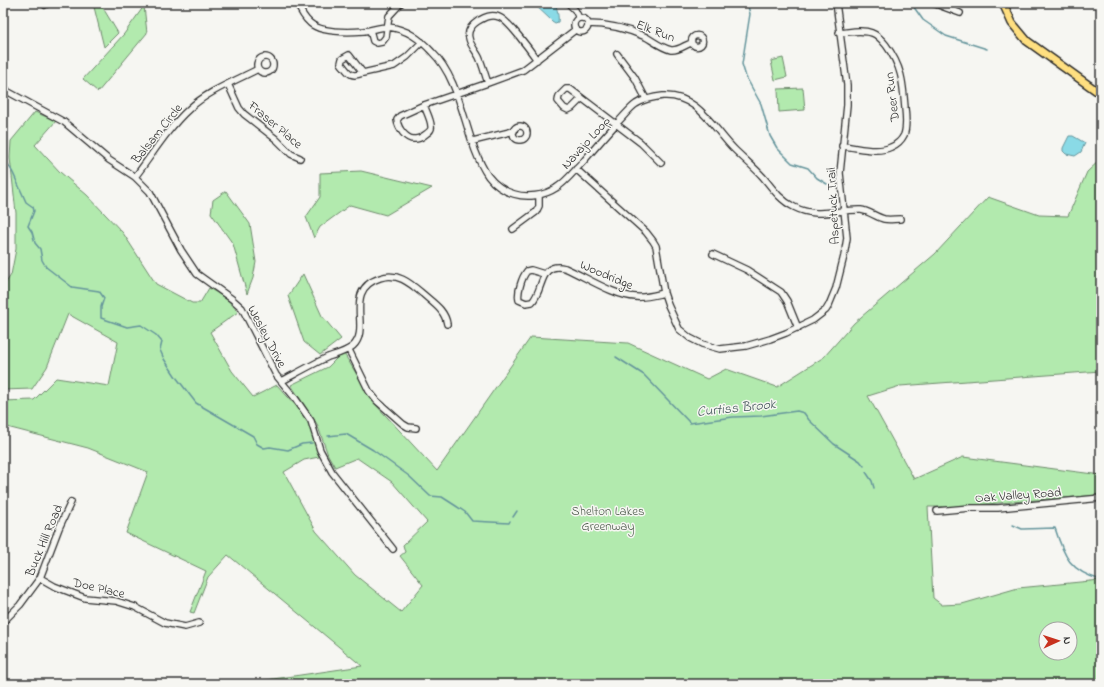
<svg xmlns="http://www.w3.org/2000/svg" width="1104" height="687" font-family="'Indie Flower',sans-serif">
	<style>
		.green { fill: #b2eaae; stroke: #6e8a6c; fill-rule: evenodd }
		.water { fill: #8adae6; stroke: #64949b }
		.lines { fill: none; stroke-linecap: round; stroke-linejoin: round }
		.stream { stroke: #64949b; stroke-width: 1.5 }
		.minor-casing { stroke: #2b2b2b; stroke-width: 8 }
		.major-casing { stroke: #2b2b2b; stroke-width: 10 }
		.minor { stroke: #f6f6f2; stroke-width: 5.5 }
		.major { stroke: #ffdf80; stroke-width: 7 }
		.labels { text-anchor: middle; stroke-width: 3; stroke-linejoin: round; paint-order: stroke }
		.street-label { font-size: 13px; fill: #2b2b2b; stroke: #f6f6f2 }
		.park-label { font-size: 13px; fill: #4d5b4c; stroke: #f6f6f2 }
		.water-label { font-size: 14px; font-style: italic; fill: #43575a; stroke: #f6f6f2 }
	</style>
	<rect width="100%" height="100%" fill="#f6f6f2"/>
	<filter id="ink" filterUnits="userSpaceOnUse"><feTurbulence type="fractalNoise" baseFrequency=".025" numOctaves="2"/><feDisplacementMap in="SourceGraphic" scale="8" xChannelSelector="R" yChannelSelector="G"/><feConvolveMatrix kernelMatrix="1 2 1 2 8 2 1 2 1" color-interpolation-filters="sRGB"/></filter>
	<g filter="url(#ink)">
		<path class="green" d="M93,3H100L118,33L104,47Z
			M144,6L147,33L98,92L83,79L124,34Z
			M783,58L787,77L775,80L771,61Z
			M803,88L805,110L779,112L778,89Z
			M35,112L56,121L35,145L60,172L87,195L123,233L156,284L192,303H200L209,288C220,295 230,300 238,312L210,332L232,371L253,397L277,385L298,408L309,422L319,457L304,460L284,472L316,531L355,575L401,612L423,585L400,556L405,552L403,545L427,522L392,482L357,458L335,467L328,455L317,424L291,385L328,367L343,352L375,404L437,471L531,337L628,343L707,379L726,369L777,387L824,357L854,323L935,254L988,197L1039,215L1068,216L1087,172L1101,159V371L900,386L868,396L914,479L963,457L1101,475V495L948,507H928L933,598L942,605L962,604L1018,588L1101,580V684H239L362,666L228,555L208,577L194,613L190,612L206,571L126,533L148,472L88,448L3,426V401L34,400L56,378L109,386L118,342L68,314L47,367L32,389L3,390V287L11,275L16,249V213L10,158L11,141ZM1046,629H1070V653H1046Z
			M361,171L432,188L386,215L350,205L320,227L314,238L306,217L320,197V173Z
			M226,191L250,224L256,262L253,278L247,294L233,244L211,213L213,200Z
			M303,274L322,316L341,339L320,355L304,342L288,296Z"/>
		<path class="water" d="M533,3H555C557,7 559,18 558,22L555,23L552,21Z
			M1069,136H1073L1085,143L1081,152L1075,156L1066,154L1063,151V148Z"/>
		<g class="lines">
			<path class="stream" d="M743,3L748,6L750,14L742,64L746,77L761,104L770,136L777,148L792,163L808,168L817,178L827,184
				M911,3L923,20L946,36L987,49
				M3,149L5,150V159L13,173L26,202L33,207L34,211L28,226L32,232L35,243L40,249L42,260L46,267L72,287L99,291L104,298L101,307V318L127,327L141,325L156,335L162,342L160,350L164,359L176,377L196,403L253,436L257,444L264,448L270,447L288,450L302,444L312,443
				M616,357L644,375L690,423L733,417L761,416L797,411L804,413L809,420L834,444L860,461L864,466
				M328,436L346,434L373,450L409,476L430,496L442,497L456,506L465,512L472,521L509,523L510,521
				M866,472L872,481L874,488
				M513,517L517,511
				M1013,525L1022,529L1055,528C1064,557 1070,571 1101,580"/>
			<defs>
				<path id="minor" d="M44,3L45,5
					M297,3C300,10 304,18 310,23C321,33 350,32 364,31C372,30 380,27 388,27C407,29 420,39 432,52C464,83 464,141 488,176C494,184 504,191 514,194C527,198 544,196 556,188C566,182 574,171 582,163C594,149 607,134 619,121C625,115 630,108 636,104C644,99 654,97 663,96C698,94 713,128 734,149C743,158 754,167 763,177C772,188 780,200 794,207C817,219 838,209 861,210C869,211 876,217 884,219C889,220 894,219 900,219
					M568,3L575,10L579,18
					M933,3L960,13
					M574 25a7 7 0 1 1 14 0a7 7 0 1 1-14 0Z
					M588,24C608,24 628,29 646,37C653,41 662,48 671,50C678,51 685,45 691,43
					M370,30L373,41L377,43L382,42L386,37L389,16L401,3
					M839,33C850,32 862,29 872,33C878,35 882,40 886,45C902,67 903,82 905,108C906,117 907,127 904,135C901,141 896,145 891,147C877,154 857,147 842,146
					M691.5 41a5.5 5.5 0 1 1 11 0a5.5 5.5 0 1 1-11 0Z
					M617,54L635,78L646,99
					M349,55L363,73C350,78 349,73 341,63L342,59Z
					M257 65a8 8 0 1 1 16 0a8 8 0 1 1-16 0Z
					M363,73L394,66L407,57L422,42
					M488,83C485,75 483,66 479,57C476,51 470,45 469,38C467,31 472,25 478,21C485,17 491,14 499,17C508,20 530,50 537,60
					M228,84L239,108L244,114L276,139L291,154L300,158
					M3,89L64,122L109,160L135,177L150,192L181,250L197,274L232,299L242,308L276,375L295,398L311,421L320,450L332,472L393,549
					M582,98L572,108L568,110L564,108L558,101L559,96L566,89H570L641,143L661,163
					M424,105C426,111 431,120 431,126C432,129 429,132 426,134C423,136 420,139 415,139C406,140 398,128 397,120L400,116L424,105L488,83L523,70L575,30
					M513 133a7 7 0 1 1 14 0a7 7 0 1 1-14 0Z
					M473,141L514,131
					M576,169L646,232L653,241L656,246L664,293L668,305L679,329L690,338L702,344L720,349L746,346L770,339L786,333L813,320L826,310L829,305L836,288L844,256L847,238L840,173L847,105V85L836,3
					M135,177C152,155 168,128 189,109C208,91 235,81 258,69
					M513,229L536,212L539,206V195
					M713,254L747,270L781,292L787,301L798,328
					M544,274L531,270L527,271C522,277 517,292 519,300L526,303L532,302C544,290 539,261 565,268C586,277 614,296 636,297C646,298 655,295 664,293
					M349,350L369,391L377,401L403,424L408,427L416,428
					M282,381C297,373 313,364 328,357C337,354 346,352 353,346C372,329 342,290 380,278C398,272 410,283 423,294C433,303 445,310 447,324
					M937,511L970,508H998L1101,498
					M40,578L54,586L85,598L116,601L135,607L165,623L185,627L199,623
					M3,622L20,605L40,578L59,528L71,502"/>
				<path id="major" d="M1003,3L1012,23L1027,41L1101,94"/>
			</defs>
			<use href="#minor" class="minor-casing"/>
			<use href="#major" class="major-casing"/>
			<use href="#minor" class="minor"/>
			<use href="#major" class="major"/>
		</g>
	</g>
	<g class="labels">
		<g class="street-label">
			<text transform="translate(656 30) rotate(21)" y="5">Elk Run</text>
			<text transform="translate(891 97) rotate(-97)" y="5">Deer Run</text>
			<text transform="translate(276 124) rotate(40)" y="5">Fraser Place</text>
			<text transform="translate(156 133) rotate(-51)" y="5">Balsam Circle</text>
			<text transform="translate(585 142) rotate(-48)" y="5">Navajo Loop</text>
			<text transform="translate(832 206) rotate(-93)" y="5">Aspetuck Trail</text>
			<text transform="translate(607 274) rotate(23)" y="5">Woodridge</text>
			<text transform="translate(268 336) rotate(62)" y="5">Wesley Drive</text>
			<text transform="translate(1018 494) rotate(-4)" y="5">Oak Valley Road</text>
			<text transform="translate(43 540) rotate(-67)" y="5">Buck Hill Road</text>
			<text transform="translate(99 587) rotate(13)" y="5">Doe Place</text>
		</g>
		<g class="park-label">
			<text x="608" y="515">Shelton Lakes<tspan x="608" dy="15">Greenway</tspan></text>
		</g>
		<g class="water-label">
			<text transform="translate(736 407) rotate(-6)" y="5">Curtiss Brook</text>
		</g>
	</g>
	<rect width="1104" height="687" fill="none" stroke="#f6f6f2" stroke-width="16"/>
	<rect x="8" y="8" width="1088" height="671" fill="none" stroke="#2b2b2b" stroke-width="1.5" filter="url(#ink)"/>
	<g transform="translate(1058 641) rotate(87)"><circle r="19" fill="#f6f6f2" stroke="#a5a5a2"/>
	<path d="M0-3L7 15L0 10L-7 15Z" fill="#c8321e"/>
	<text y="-6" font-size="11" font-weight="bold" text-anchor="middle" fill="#2b2b2b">N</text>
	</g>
</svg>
